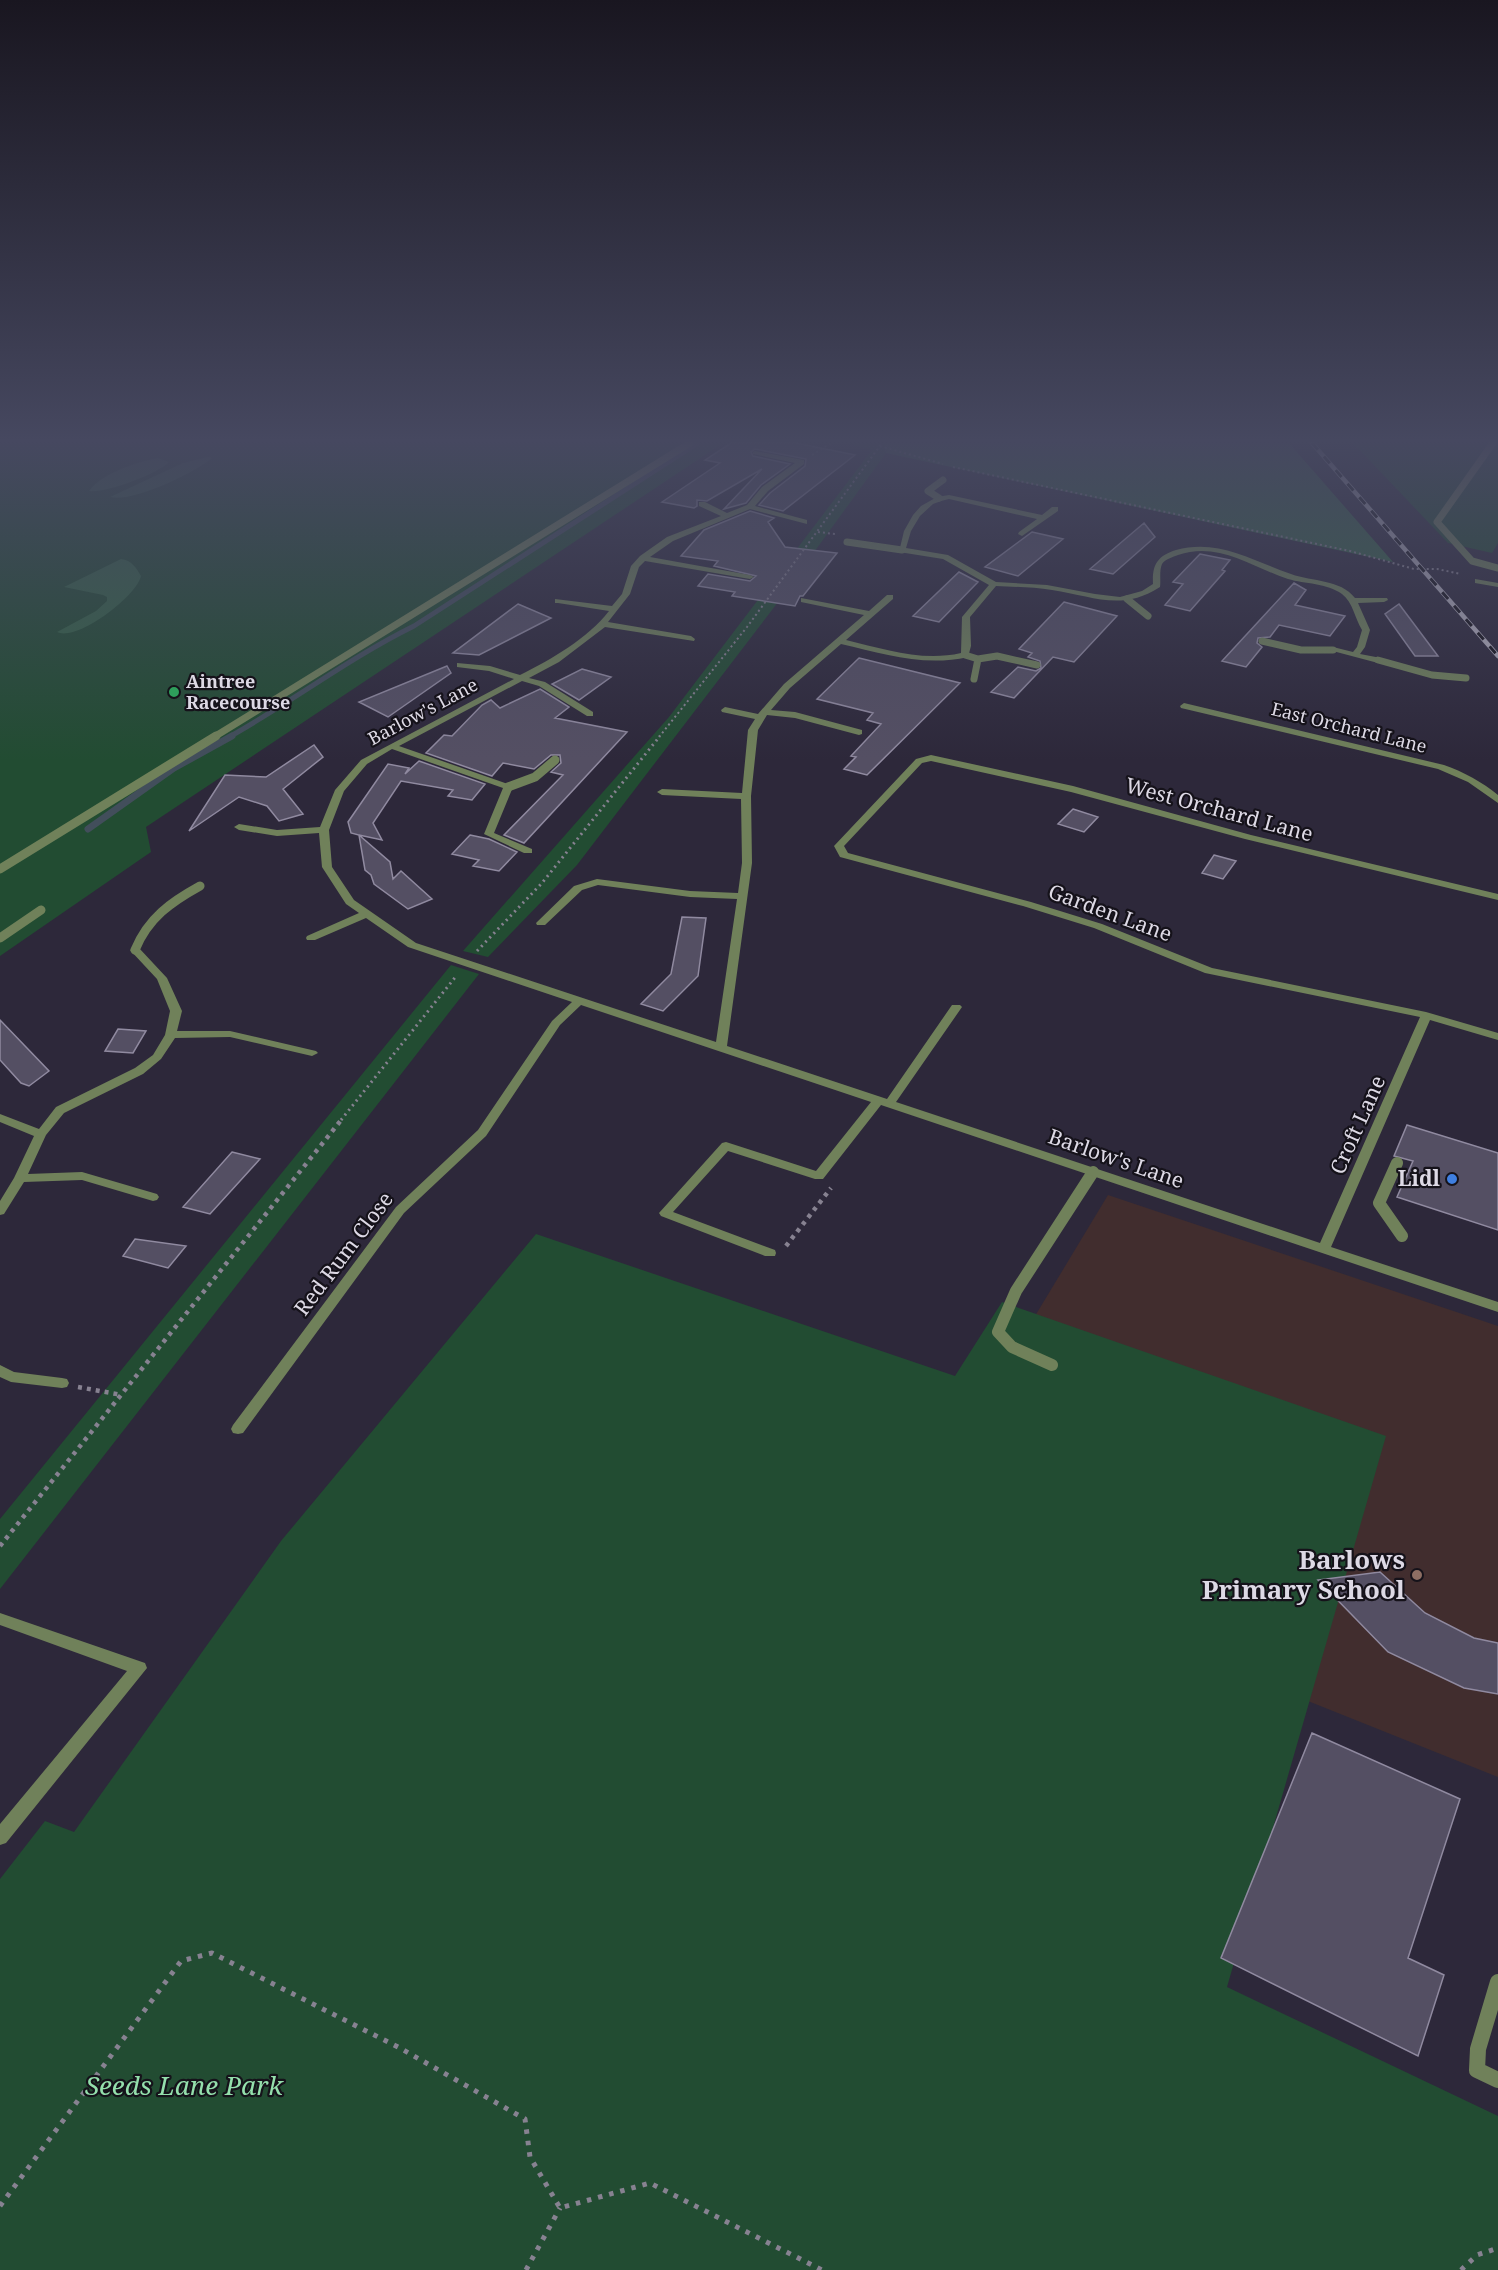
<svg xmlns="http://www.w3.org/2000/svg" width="1498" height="2270" font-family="'Noto Serif',serif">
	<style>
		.education { fill: #412d2e }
		.green { fill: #224c32 }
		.forest { fill: #346345 }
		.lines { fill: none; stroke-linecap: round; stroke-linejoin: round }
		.stream-far1 { stroke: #424e5b; stroke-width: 5 }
		.stream { stroke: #424e5b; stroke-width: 7 }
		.building { fill: #544f63; stroke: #908aa0; stroke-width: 1.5 }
		.path-far3 { stroke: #878291; stroke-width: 2; stroke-dasharray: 2 3; stroke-linecap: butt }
		.path-far2 { stroke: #878291; stroke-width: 3; stroke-dasharray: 2 4; stroke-linecap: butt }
		.path-far1 { stroke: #878291; stroke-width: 4.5; stroke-dasharray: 4 5; stroke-linecap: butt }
		.path { stroke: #878291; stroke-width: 5; stroke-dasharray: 4.5 7; stroke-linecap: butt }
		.lane-far3 { stroke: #70815a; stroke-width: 7 }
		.lane-far2 { stroke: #70815a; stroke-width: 9 }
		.lane-far1 { stroke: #70815a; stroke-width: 12 }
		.lane { stroke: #70815a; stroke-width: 16 }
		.street { fill: #70815a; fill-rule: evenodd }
		.rail-casing { stroke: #b4b0bd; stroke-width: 4.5 }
		.rail { stroke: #15121a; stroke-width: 3; stroke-dasharray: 9; stroke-linecap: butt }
		.leisure-dot { fill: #2e9e5b; stroke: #15121a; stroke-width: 2 }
		.shop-dot { fill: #3f7fe0; stroke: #15121a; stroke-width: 2 }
		.education-dot { fill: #8d6e63; stroke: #15121a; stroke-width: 2 }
		.labels { text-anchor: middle; stroke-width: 4.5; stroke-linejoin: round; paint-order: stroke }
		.far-poi-label { font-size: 18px; font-weight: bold; fill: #ddd9e5; stroke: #15121a; text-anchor: start }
		.far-street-label { font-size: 18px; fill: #ddd9e5; stroke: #15121a }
		.street-label { font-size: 21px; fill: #ddd9e5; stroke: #15121a }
		.poi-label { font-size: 21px; font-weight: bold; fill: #ddd9e5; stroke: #15121a; text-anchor: end }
		.near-poi-label { font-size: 26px; font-weight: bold; fill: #ddd9e5; stroke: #15121a; text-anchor: end }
		.near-park-label { font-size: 26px; font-style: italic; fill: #94dfac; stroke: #15121a }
	</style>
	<rect width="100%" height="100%" fill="#2d283a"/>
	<path class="education" d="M1108,1195L1498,1326V1777L1293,1695L1029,1326Z"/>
	<path class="green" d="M0,443H723L146,827L151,852L0,956Z
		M847,443H883L886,453L775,606L577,865L488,957L463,951L669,717L872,450Z
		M1353,443H1498V543L1492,553L1448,543Z
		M451,965L479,974L0,1589V1519Z
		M536,1234L955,1376L1002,1302L1386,1436L1227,1987L1498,2116V2270H0V1879L45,1821L74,1832L281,1541Z"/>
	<path class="forest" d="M883,443H1289L1393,562L886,453Z
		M208,457L212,458C195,473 132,503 110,497L183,463Z
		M158,458L169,462C158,474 104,494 89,491C102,473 137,462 158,458Z
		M121,559C132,560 136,568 141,576C137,596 77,642 57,632L96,611L107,601V597L103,595L64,587Z"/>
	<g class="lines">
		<path class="stream-far1" d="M229,737C292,702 349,658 414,626L698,443"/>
		<path class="stream" d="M88,829L174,768L232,736"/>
	</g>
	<path class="building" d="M731,443H796L855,455L783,511L759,505L770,493L805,466L806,459L755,449L751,452L753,456L790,464L761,485L746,503L724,509L762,469L707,501L697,500V506L694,508L662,502L720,463L705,460Z
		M750,511L774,518L768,522L785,547L837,553L803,596H800L795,606L732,596L735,592L698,586L708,574L750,581L756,576L714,566L718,561L681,556L704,530Z
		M1144,523L1155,537L1113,574L1090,569Z
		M1032,532L1063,539L1018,576L985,567Z
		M1200,554L1230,560L1222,570L1225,571L1190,611L1165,605L1183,584L1173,582Z
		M959,572L978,582L939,622L913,616Z
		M1294,583L1306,590L1295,605L1345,616L1330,636L1279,625L1270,637L1258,638L1257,643L1262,647L1246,667L1222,661Z
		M1064,602L1117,616L1074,662L1053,657L1014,698L991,692L1018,667L1036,671L1041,668L1040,661L1028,657L1032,653L1019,649Z
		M518,604L551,618L479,655L453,653Z
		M1399,604L1438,656H1415L1385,614Z
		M859,658L960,683L867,775L844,769L856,757L851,756L881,724L867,720L873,713L817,699Z
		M447,666L451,673L388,717L359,702Z
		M582,669L611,677L579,700L552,684Z
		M540,689L569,707L555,718L627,732L524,843L504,835L563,775L551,772L561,763L560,755H551L534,769L503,763L492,776L426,753L444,735L452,736L482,705L491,700L500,708Z
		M314,745L323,757L283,789L303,814L279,821L267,806L239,797L189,831L225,775L266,777Z
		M419,761L485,784L472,800L448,796L453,790L401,781L373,823L382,840L359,835L390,862L393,879L401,871L432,899L408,909L374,884L371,875L365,870L359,835L351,833L348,822L388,764L409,768L405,774Z
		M1073,809L1098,817L1084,832L1058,824Z
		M470,835L489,839L517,852L499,871L473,866L479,860L452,854Z
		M1214,855L1236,861L1223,879L1202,873Z
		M682,917L706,918L698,976L663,1011L641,1004L671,974Z
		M0,1020L49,1071L29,1086L21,1083L0,1060Z
		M118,1029L146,1031L133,1053L105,1051Z
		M1407,1125L1498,1153V1230L1397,1197L1413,1161L1394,1156Z
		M232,1152L260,1159L210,1214L183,1207Z
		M135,1239L186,1246L168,1268L123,1256Z
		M1380,1572L1425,1613L1474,1638L1498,1643V1694L1464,1688L1388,1652L1318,1580Z
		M1312,1733L1460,1799L1408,1958L1444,1975L1418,2056L1221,1958Z"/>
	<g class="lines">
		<path class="path-far3" d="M880,446L943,464
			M812,455L831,443
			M953,467L1350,551L1414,569H1437L1461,574
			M818,532L835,534
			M659,737L747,627L882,443"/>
		<path class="path-far2" d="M477,951L542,883L660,736
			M341,1120L457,975"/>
		<path class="path-far1" d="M786,1246L831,1188
			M78,1387L122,1395
			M0,1546L342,1119"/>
		<path class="path" d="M0,2206L181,1961L212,1953L398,2047L525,2119L530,2157L560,2208L650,2183L822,2270
			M526,2270L560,2208
			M1461,2270L1477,2255L1498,2248"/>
		<path class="lane-far3" d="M1493,443L1437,522L1472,561L1498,568
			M939,498L928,491L943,480
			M847,542L902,550
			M1127,599L1148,616
			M1262,641L1301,650H1333
			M965,655L978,659L997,656L1037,665
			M1378,660L1432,675L1466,678
			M974,679L978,659
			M214,737L690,443"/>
		<path class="lane-far2" d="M508,787L535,777L555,760
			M0,869L216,736
			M0,938L41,910
			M135,950C148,918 171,902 200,886"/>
		<path class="lane-far1" d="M1397,1163L1379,1203L1402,1236
			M1052,1365L1012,1347L998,1332L1016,1291L1093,1172"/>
		<path class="lane" d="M1498,1982L1478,2049L1477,2070L1498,2080"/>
		<path class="street" d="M755,451L804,460V464L768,491L755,506L807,520V524L750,509L673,541L650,557L750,575L754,577L750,579L645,561L639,567L630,594L608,622L691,636L695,639L694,641L605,627L559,662L529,678L545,682L593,712V716H587L539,686L522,681L399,746L511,785L513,787L494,833L532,849V853H524L484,834L503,788L392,749L367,764L344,791L329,830L332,867L354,900L416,943L716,1042L737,899L690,897L598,885L582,890L545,925H537L536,923L574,886L597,879L690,891L738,893L742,863L741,799L662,795L657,792L662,789L742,793L748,730L755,719L722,712L721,710L725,707L758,714L784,684L864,615L801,602V598L869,611L887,595H893V599L846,640C884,649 922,662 961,653L962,617L989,585L943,559L899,552L904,531L913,515L921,506L937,497L949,495L1042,515L1052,507H1058V511L1022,536L1018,534L1019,532L1037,519L949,499L941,501L933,504L920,516L911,531L906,548L948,555L996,582L1047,585L1095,594L1120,597L1142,591L1153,584C1152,565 1157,556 1176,550C1218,538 1253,561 1291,574C1313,582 1340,579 1355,598H1387L1388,600L1384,602L1358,603L1370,630L1365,647L1360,654L1381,658V662L1378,663L1329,650L1333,647L1353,652L1357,647L1362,630C1355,619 1353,602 1342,594C1327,583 1305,584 1288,579C1252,567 1218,541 1178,555C1173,557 1165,559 1162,564C1159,571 1161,580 1160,587C1121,612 1093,596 1052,590C1034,587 1015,587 996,586L970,617L971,646L968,657C924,667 884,654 841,644L790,688L771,710L795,712L862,730V734L859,735L795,718L767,715L758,730L751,796L752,863L727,1046L887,1099L952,1005H960L962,1007L896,1102L1320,1243L1420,1017L1205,973L1094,928L1023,906L840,857L834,846L916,759L931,755L1073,786L1251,835L1498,894V900L1245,839L1071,792L931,761L922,763L844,846L848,853L1031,902L1102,924L1212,968L1426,1012L1498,1033V1040L1430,1020L1331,1247L1498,1302V1312L881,1105L823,1179H815L728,1151L673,1212L775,1250L776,1253L775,1256H765L661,1216L659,1213L722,1143L726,1142L816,1171L871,1102L581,1005L560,1025L486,1136L404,1213L243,1433L238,1434L233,1433L231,1429L233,1425L396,1207L478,1130L552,1021L572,1002L408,947L366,918L315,940H307L306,938L307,936L359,913L346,904L322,867L319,833L277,836L239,830L234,827L239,824L277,830L320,827L335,790L361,760L514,679L489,671L457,667V663L490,666L520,675C552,659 587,639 609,611L558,603H555V599L612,606L622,594L631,566L640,556L667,537L721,516L699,506V502H705L727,513L747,505L762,487L795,463L753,454V452Z
			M1475,579L1498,583V587L1475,583Z
			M1184,703L1444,765C1464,772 1482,782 1498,795V803L1468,782L1438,769L1181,708L1180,706Z
			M135,947L139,948L167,978L182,1011L177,1031H230L316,1051L318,1053L312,1056L230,1037L175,1038L161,1059L143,1074L64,1113L46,1135L28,1174L82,1172L157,1194L159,1197L157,1200L153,1201L82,1180L24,1182L4,1214L0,1215V1201L14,1178L34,1136L0,1122V1114L39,1129L56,1107L135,1068L153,1055L165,1035L170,1011L157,979L130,950Z
			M0,1365L14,1372L62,1378L67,1379L69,1383L67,1387L62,1388L11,1382L0,1377Z
			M0,1613L145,1663L147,1668L6,1843L0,1845V1824L127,1671L0,1625Z"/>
		<defs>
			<path id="rail" d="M1312,443L1498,656"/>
		</defs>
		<use href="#rail" class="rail-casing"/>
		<use href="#rail" class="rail"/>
	</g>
	<linearGradient id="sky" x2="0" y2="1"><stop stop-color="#191620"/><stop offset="0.58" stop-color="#464860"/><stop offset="1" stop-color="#464860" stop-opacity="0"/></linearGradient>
	<rect width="1498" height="760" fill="url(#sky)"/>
	<circle class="leisure-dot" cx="174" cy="692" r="6"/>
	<circle class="shop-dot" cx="1452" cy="1179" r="6"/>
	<circle class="education-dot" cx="1417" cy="1575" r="6"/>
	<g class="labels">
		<g class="far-poi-label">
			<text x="186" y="688">Aintree<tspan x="186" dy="21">Racecourse</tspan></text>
		</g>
		<g class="far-street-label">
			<text transform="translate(423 712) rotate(-28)" y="6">Barlow's Lane</text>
			<text transform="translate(1349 728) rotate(14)" y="6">East Orchard Lane</text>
		</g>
		<g class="street-label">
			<text transform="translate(1219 810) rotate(15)" y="7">West Orchard Lane</text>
			<text transform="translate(1110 913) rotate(20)" y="7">Garden Lane</text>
			<text transform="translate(1358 1125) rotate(-66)" y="7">Croft Lane</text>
			<text transform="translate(1116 1159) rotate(19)" y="7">Barlow's Lane</text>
			<text transform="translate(344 1254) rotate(-53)" y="7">Red Rum Close</text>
		</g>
		<g class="poi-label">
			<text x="1440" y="1186">Lidl</text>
		</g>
		<g class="near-poi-label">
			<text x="1405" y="1569">Barlows<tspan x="1405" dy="30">Primary School</tspan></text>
		</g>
		<g class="near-park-label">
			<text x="184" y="2095">Seeds Lane Park</text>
		</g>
	</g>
</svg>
